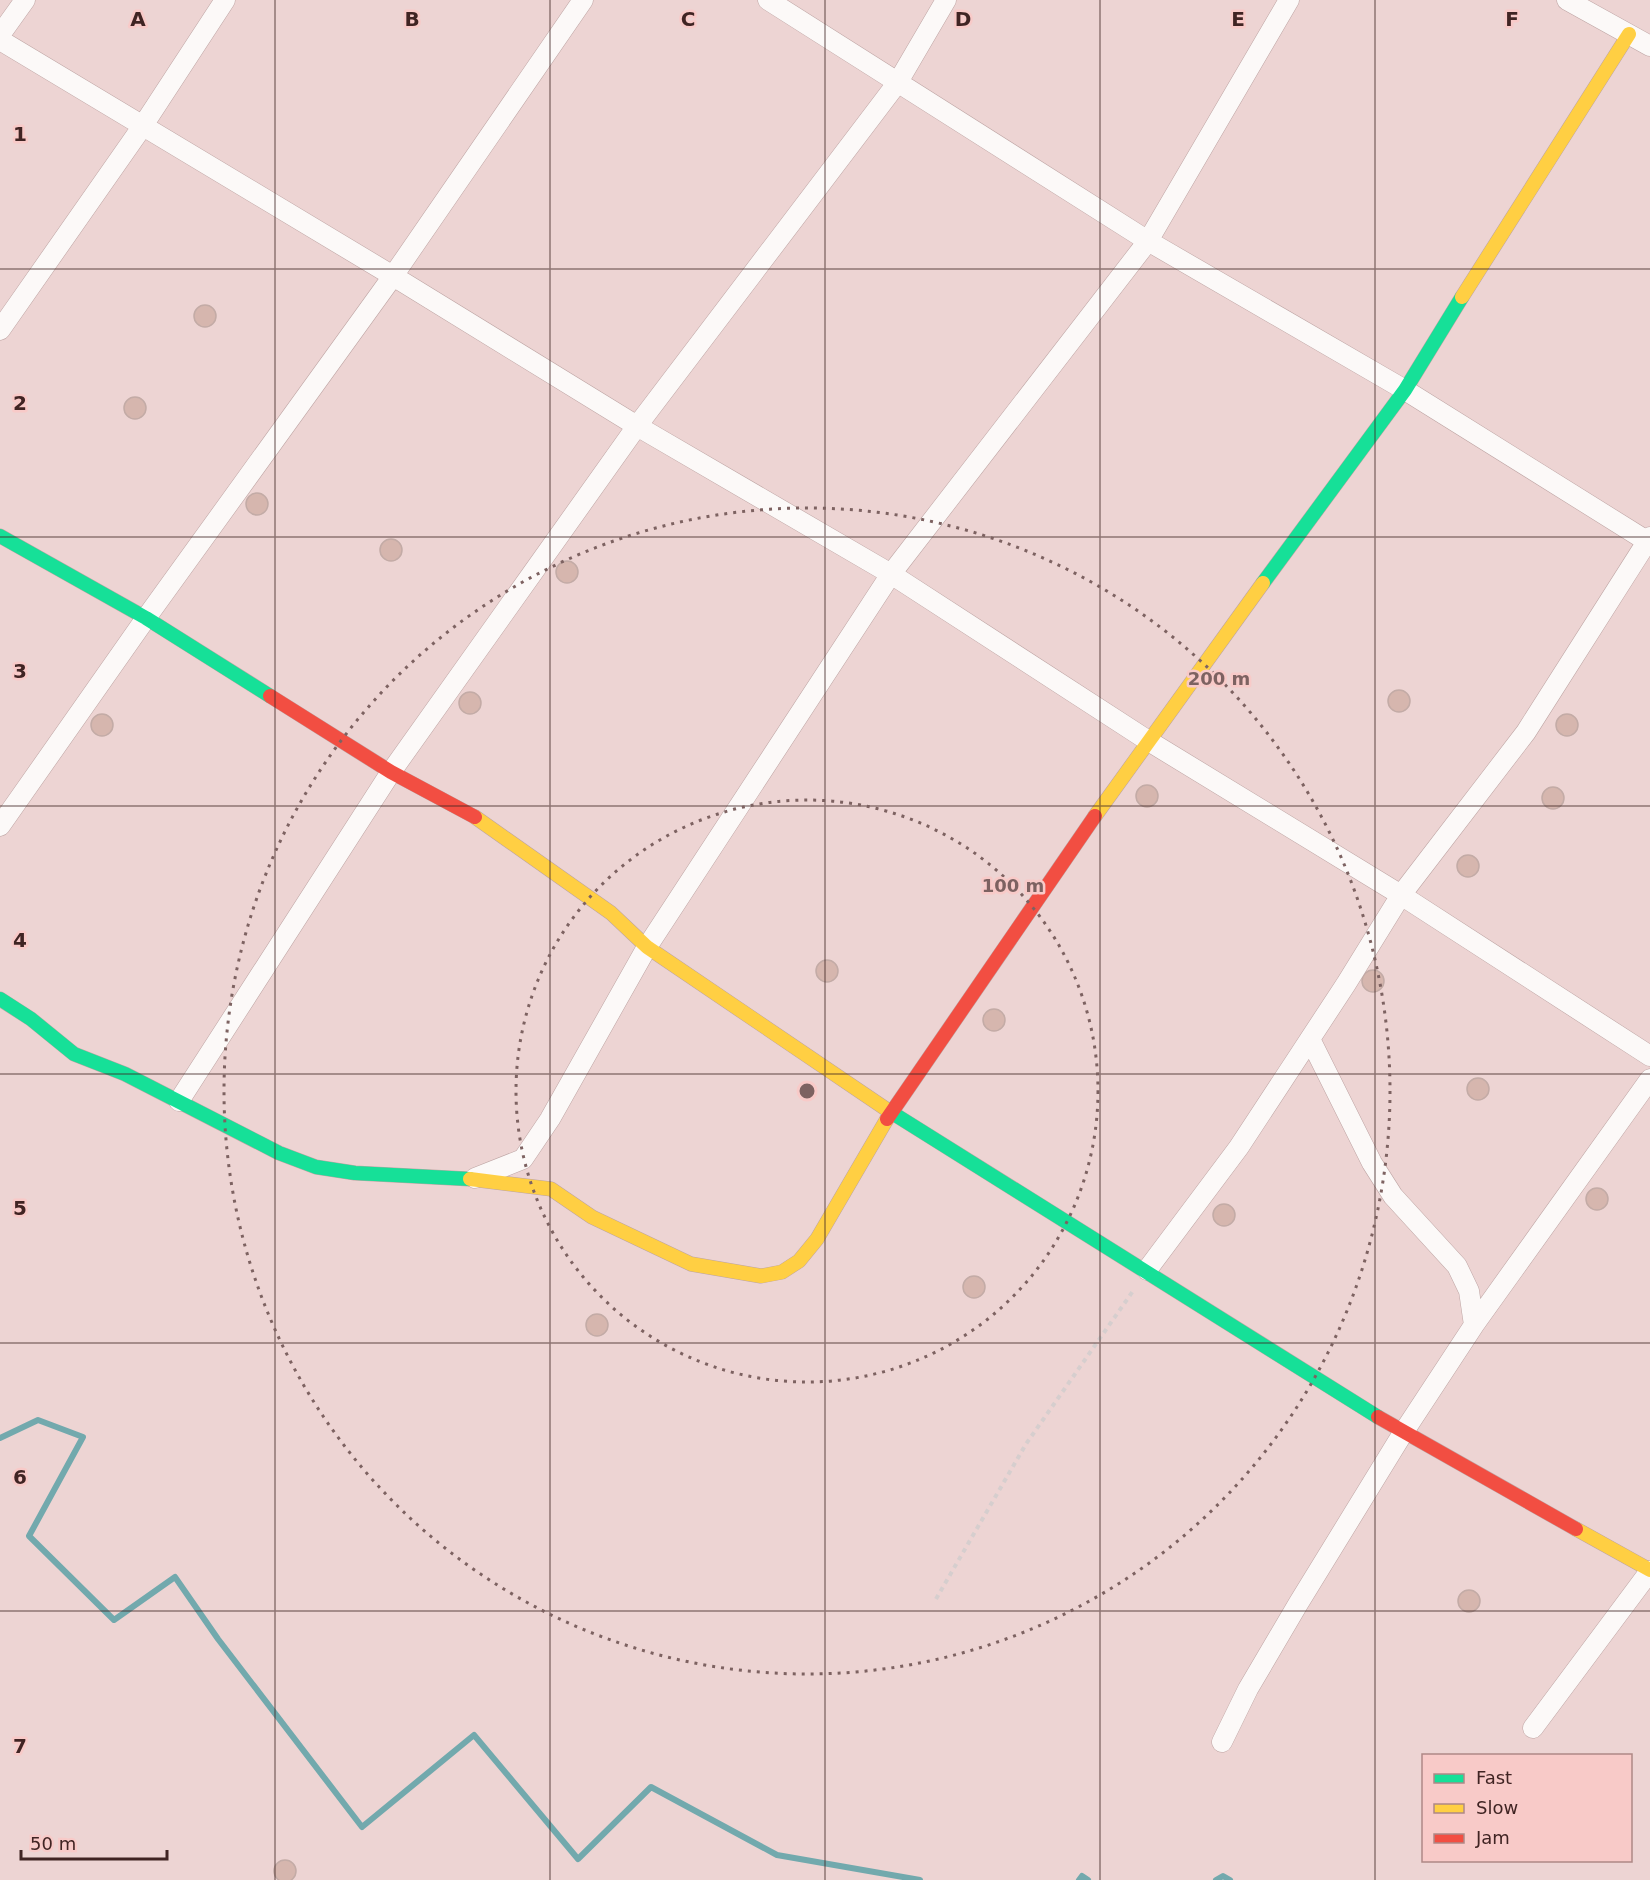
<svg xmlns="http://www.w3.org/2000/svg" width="1650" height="1880" font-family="'DejaVu Sans',sans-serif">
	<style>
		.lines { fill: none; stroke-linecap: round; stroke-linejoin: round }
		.stream { stroke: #72a9ad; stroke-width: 6 }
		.building { fill: #d6b6ae; stroke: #c3aba6; stroke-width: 1.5 }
		.street-casing { stroke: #bda4a3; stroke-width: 21 }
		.fast-casing { stroke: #bda4a3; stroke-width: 15 }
		.slow-casing { stroke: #bda4a3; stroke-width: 15 }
		.jam-casing { stroke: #bda4a3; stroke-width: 15 }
		.path { stroke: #d6cece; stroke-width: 4; stroke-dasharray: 4.5 4.5; stroke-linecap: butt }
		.street { stroke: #fcf9f8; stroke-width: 20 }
		.fast { stroke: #16e098; stroke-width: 14 }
		.slow { stroke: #ffcf43; stroke-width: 14 }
		.jam { stroke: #f24e42; stroke-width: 14 }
		.grid { fill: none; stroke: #402423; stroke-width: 1.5; stroke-opacity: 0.55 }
		.ring { fill: none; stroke: #7d6261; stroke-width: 3; stroke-dasharray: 3 6 }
		.grid-label { font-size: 20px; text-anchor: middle; font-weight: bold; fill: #402423; stroke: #f8cac8; stroke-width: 5; stroke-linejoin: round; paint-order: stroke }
		.centre { fill: #7d6261; stroke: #f8cac8; stroke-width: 3 }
		.ring-label { font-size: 18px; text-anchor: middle; font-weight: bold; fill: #7d6261; stroke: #f8cac8; stroke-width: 5; stroke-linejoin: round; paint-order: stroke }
	</style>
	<rect width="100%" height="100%" fill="#edd4d3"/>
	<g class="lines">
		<path class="stream" d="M0,1438L38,1420L83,1437L29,1536L114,1620L175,1577L218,1639L362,1827L474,1735L578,1859L651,1787L777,1855L920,1880
			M1079,1880L1082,1876L1088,1880
			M1216,1880L1223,1876L1230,1880"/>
	</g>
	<path class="building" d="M194 316a11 11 0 1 1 22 0a11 11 0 1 1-22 0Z
		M124 408a11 11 0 1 1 22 0a11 11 0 1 1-22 0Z
		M246 504a11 11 0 1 1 22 0a11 11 0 1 1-22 0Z
		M380 550a11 11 0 1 1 22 0a11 11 0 1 1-22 0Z
		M556 572a11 11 0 1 1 22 0a11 11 0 1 1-22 0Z
		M1388 701a11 11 0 1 1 22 0a11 11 0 1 1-22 0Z
		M459 703a11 11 0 1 1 22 0a11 11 0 1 1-22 0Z
		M1556 725a11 11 0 1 1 22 0a11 11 0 1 1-22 0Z
		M91 725a11 11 0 1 1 22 0a11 11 0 1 1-22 0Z
		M1136 796a11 11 0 1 1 22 0a11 11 0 1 1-22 0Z
		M1542 798a11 11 0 1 1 22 0a11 11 0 1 1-22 0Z
		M1457 866a11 11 0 1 1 22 0a11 11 0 1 1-22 0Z
		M816 971a11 11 0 1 1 22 0a11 11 0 1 1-22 0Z
		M1362 981a11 11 0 1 1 22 0a11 11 0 1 1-22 0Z
		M983 1020a11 11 0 1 1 22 0a11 11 0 1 1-22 0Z
		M1467 1089a11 11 0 1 1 22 0a11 11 0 1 1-22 0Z
		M1586 1199a11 11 0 1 1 22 0a11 11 0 1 1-22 0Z
		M1213 1215a11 11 0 1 1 22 0a11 11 0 1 1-22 0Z
		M963 1287a11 11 0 1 1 22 0a11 11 0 1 1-22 0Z
		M586 1325a11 11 0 1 1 22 0a11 11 0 1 1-22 0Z
		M1458 1601a11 11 0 1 1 22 0a11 11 0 1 1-22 0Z
		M274 1871a11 11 0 1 1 22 0a11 11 0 1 1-22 0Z"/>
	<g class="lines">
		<defs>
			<path id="street" d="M768,0L1148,241L1405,390L1650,543
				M1567,0L1650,46
				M0,35L25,0
				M0,40L393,276L637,426L891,574L1147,740L1401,895L1650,1056
				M0,330L142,127L225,0
				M0,826L146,618L393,276L583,0
				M1310,1039L1372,1163L1393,1196L1457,1266L1469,1291L1474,1325
				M179,1101L391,772L637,426L898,82L946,0
				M475,1178L523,1159L550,1119L647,947L891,574L1148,241L1289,0
				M1147,1270L1239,1147L1346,984L1401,895L1526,732L1650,537
				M1533,1728L1650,1571
				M1222,1742L1248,1689L1298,1604L1403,1433L1474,1325L1650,1079"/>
			<path id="fast" d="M0,536L146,618L270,696
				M1263,583L1405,390L1462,297
				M0,999L31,1019L74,1054L125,1074L279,1153L316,1167L355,1173L470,1179
				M886,1109L1378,1417"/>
			<path id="slow" d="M1462,297L1629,34
				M1095,816L1263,583
				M475,817L611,913L647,947L886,1109
				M470,1179L551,1189L592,1217L691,1264L761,1276L782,1272L799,1261L817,1239L887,1119
				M1576,1529L1650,1570"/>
			<path id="jam" d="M270,696L391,772L475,817
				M887,1119L1095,816
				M1378,1417L1576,1529"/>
		</defs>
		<use href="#street" class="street-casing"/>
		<use href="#fast" class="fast-casing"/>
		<use href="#slow" class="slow-casing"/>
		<use href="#jam" class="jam-casing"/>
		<path class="path" d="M936,1599L1026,1444L1133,1291"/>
		<use href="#street" class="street"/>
		<use href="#fast" class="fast"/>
		<use href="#slow" class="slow"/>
		<use href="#jam" class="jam"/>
	</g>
	<path class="grid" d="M275,0V1880M550,0V1880M825,0V1880M1100,0V1880M1375,0V1880M0,269H1650M0,537H1650M0,806H1650M0,1074H1650M0,1343H1650M0,1611H1650"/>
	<g class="ring">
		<circle cx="807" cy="1091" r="291"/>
		<circle cx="807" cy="1091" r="583"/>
	</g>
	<g class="grid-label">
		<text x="138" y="26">A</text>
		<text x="412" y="26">B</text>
		<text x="688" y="26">C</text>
		<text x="963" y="26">D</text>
		<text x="1238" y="26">E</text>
		<text x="1512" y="26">F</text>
		<text x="20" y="141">1</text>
		<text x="20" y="410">2</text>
		<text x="20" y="678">3</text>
		<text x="20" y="947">4</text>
		<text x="20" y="1215">5</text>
		<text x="20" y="1484">6</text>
		<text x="20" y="1753">7</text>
	</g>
	<circle cx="807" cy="1091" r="9" class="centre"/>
	<g class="ring-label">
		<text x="1219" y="685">200 m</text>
		<text x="1013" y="892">100 m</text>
	</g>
	<rect x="1422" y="1754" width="210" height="108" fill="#f8cac8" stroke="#ae8886" stroke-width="1.5"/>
	<rect x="1434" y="1774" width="30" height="9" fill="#16e098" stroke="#ae8886" stroke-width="1.5"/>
	<text x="1476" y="1784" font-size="18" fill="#402423">Fast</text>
	<rect x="1434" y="1804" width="30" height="9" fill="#ffcf43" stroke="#ae8886" stroke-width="1.5"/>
	<text x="1476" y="1814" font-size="18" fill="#402423">Slow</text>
	<rect x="1434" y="1834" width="30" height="9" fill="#f24e42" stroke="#ae8886" stroke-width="1.5"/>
	<text x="1476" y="1844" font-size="18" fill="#402423">Jam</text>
	<path d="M21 1850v9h146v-9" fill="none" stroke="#402423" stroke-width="3"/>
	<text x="30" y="1850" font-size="18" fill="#402423" stroke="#f8cac8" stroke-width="4.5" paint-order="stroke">50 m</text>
</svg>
